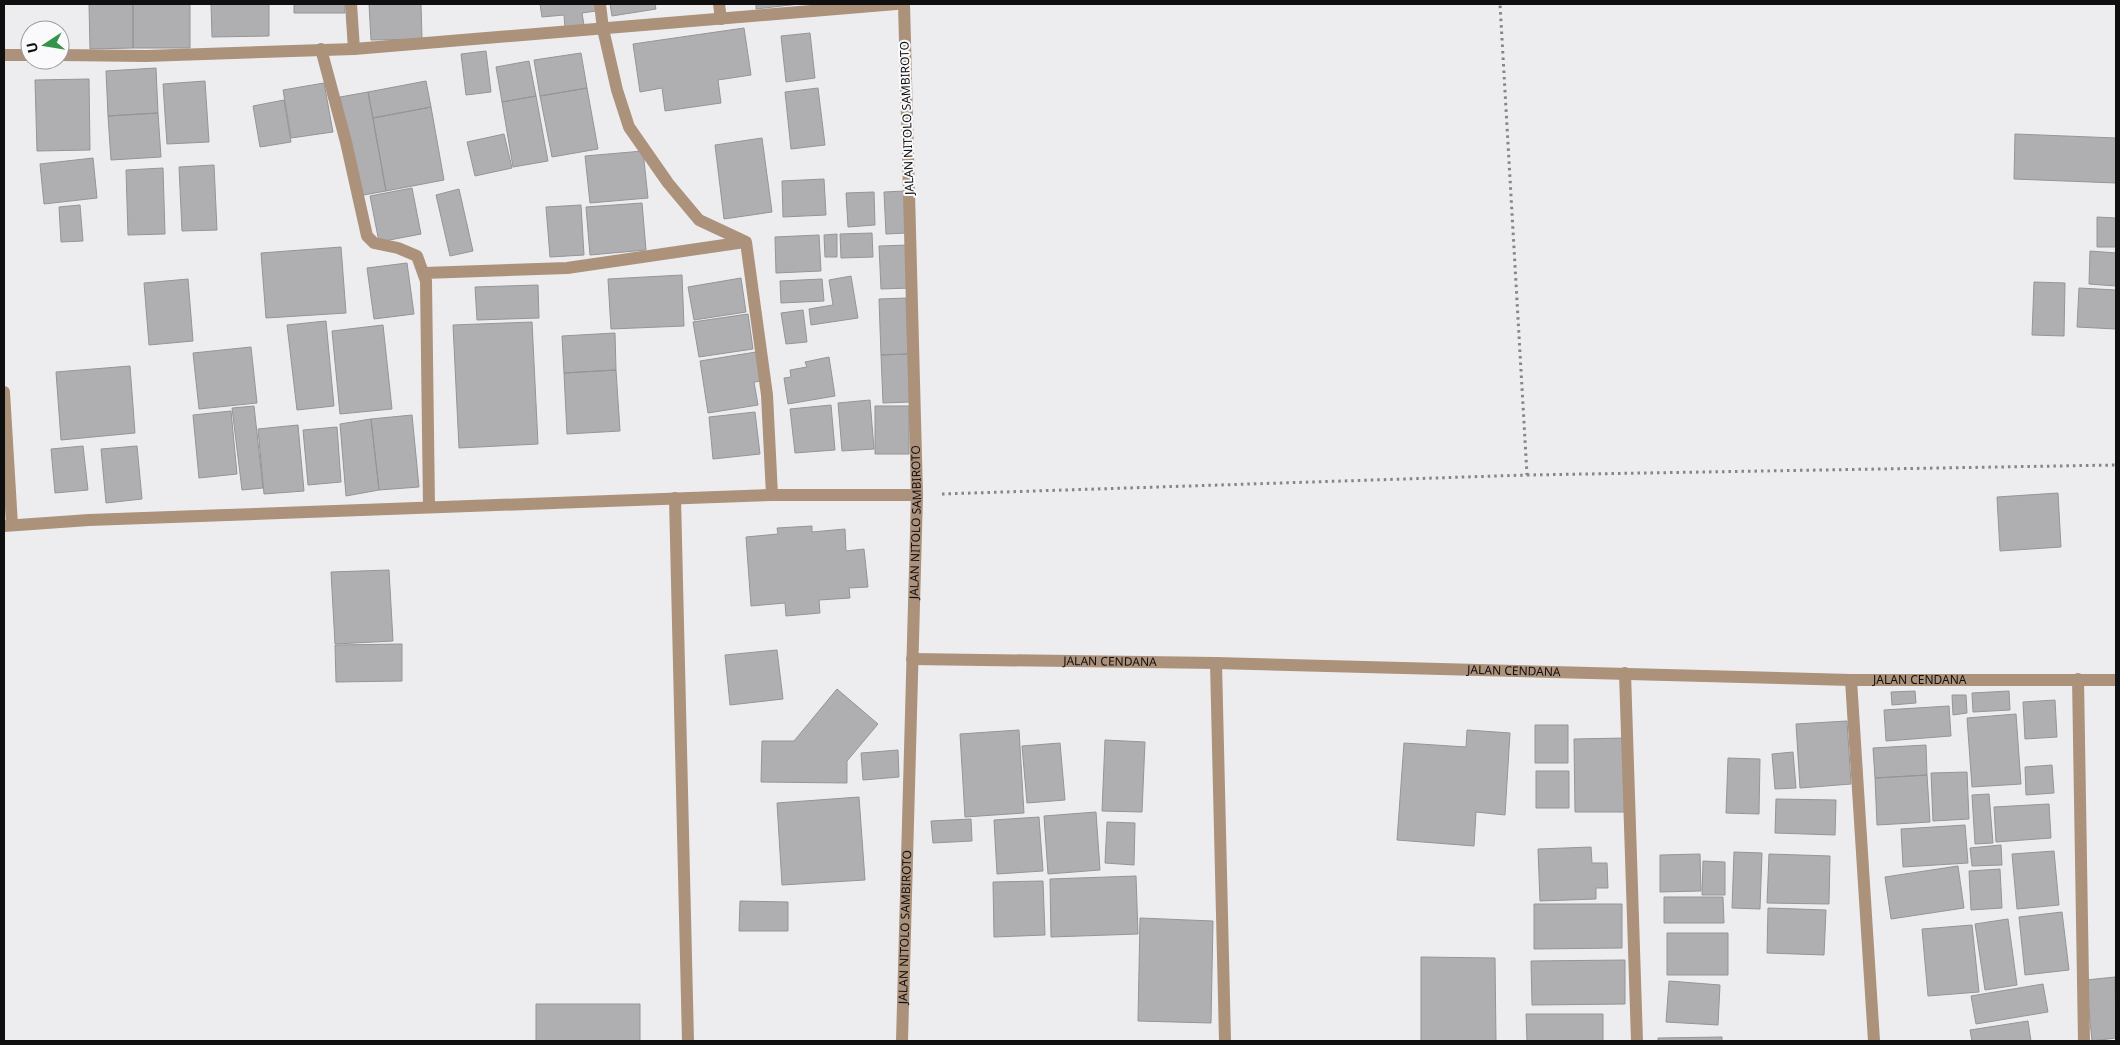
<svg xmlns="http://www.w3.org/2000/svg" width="2120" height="1045" font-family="'Noto Sans',sans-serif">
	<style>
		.building { fill: #afafb1; stroke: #959597 }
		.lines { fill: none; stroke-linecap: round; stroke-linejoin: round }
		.path { stroke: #858587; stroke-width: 3; stroke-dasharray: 2.5 4; stroke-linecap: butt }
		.service { stroke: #ac917b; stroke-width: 12 }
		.minor { stroke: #ac917b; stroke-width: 12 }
		.tertiary { stroke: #ac917b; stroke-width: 12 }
		.labels { text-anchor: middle; stroke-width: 4; stroke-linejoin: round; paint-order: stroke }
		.street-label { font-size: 12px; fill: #0f0f10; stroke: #fafafc }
	</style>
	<rect width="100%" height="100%" fill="#ededef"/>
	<path class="building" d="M89,4H133V48L90,49Z
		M133,4H190V48H133Z
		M211,4H269V36L212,37Z
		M294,4H345V13H294Z
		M369,4H421L422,39L371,40Z
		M540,4H595L596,11L582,13L584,25L565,27L564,15L542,17Z
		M610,4H655L656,9L612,16Z
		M756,4H799L756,9Z
		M744,28L751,75L718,80L721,103L665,111L662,88L640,92L633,44Z
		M810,33L815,78L786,82L781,36Z
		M486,51L491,92L466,95L461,54Z
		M581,53L587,88L540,96L534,60Z
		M529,61L536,96L502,102L496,67Z
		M156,68L158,113L108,116L106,71Z
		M89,79L90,150L37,151L35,80Z
		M205,81L209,142L167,144L163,84Z
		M426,81L431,107L373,118L368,92Z
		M324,83L333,132L291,138L283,90Z
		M587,88L598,149L552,157L540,96Z
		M818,88L825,145L791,149L785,92Z
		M368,92L386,191L358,196L340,97Z
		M536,96L548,161L513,167L502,102Z
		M284,100L291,142L260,147L253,106Z
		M431,107L444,180L386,191L373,118Z
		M158,113L161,157L111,160L108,116Z
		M504,134L512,168L475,176L467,142Z
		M2015,134L2116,138V183L2014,179Z
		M762,138L772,212L724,219L715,145Z
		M643,151L648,198L590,203L585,156Z
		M93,158L97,198L44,204L40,164Z
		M214,165L217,230L182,231L179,167Z
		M163,168L165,234L128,235L126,170Z
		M824,179L826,215L783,217L782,181Z
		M412,188L421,234L379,242L370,196Z
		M459,189L473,251L450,256L436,195Z
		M905,191L906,233L886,234L884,192Z
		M874,192L875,225L848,227L846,193Z
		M642,203L646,250L590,255L586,207Z
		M80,205L83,241L61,242L59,207Z
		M581,205L584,255L550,257L546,207Z
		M2097,217L2116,218V247H2097Z
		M872,233L873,257L841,258L840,234Z
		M837,234V257H825L824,235Z
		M819,235L821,271L776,273L775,237Z
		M909,245L911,288L881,289L879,246Z
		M341,247L346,313L266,318L261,253Z
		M2090,251L2116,253V286L2089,284Z
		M407,263L414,314L374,319L367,268Z
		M682,275L684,326L611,329L608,279Z
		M851,276L858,318L811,325L809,309L833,305L829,280Z
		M741,278L746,312L694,320L688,287Z
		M188,279L193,341L149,345L144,283Z
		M822,279L824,301L781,303L780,281Z
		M2034,282L2065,283L2064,336L2032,335Z
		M538,285L539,318L477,320L475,287Z
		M2079,288L2116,290V329L2077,327Z
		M906,298L908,354L881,355L879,299Z
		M803,310L807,342L786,344L781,313Z
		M748,314L753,349L699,357L693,322Z
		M326,321L334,406L297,410L287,325Z
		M532,322L538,444L459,448L453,325Z
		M383,325L392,409L340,414L332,331Z
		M615,333L616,370L564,373L562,336Z
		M251,347L257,403L199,409L193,353Z
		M756,352L761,381L754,382L758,405L708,413L700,361Z
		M908,354L910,402L883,403L881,355Z
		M829,357L835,396L788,404L784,378L791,377L790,370L807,367L805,362Z
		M130,366L135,433L61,440L56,372Z
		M616,370L620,431L567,434L564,373Z
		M870,400L874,449L842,451L838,403Z
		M831,405L835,450L795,453L790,409Z
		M254,406L263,488L242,490L232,408Z
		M875,406H909V454H875Z
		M231,411L237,474L199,478L193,415Z
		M755,412L760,454L713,459L709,417Z
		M412,415L419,487L379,490L371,419Z
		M371,419L379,490L346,496L340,424Z
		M298,425L304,491L264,494L258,429Z
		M337,427L341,482L308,485L303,430Z
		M83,446L88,490L55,493L51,449Z
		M137,446L142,499L106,503L101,449Z
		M2058,493L2061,547L2000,551L1997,497Z
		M812,526V532L845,529L846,551L864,549L868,587L849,588L850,598L819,600L820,613L786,616L785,603L751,606L746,537L778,534L777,528Z
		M389,570L393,641L335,644L331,572Z
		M402,644V681L336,682L335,645Z
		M777,650L783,699L730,705L725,655Z
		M837,689L878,724L847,761V783L761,782L762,741H794Z
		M1915,691L1916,703L1892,705L1891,692Z
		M2009,691L2010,710L1973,712L1972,693Z
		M1952,695H1966L1967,713L1953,715Z
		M2055,700L2057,737L2025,739L2023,702Z
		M1949,706L1951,736L1886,741L1884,710Z
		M2016,714L2021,784L1972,787L1967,718Z
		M1847,721L1851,784L1800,788L1796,724Z
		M1535,725H1568V763H1535Z
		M1019,730L1024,813L965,817L960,734Z
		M1467,730L1510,733L1505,815L1476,812L1474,846L1397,840L1404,743L1466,747Z
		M1625,738L1626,812H1575L1574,739Z
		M1105,740L1145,742L1142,812L1102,811Z
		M1060,743L1065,800L1027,803L1022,746Z
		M1926,745L1927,775L1875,778L1873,748Z
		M898,750L899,777L863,780L861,753Z
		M1793,752L1796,788L1775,789L1772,754Z
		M1728,758L1760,759L1759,814L1726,813Z
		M2052,765L2054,793L2026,795L2025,767Z
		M1536,771H1569V808H1536Z
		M1967,772L1969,819L1933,821L1931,773Z
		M1927,775L1930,822L1877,825L1875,778Z
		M1989,794L1993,843L1975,844L1972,795Z
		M859,797L865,880L782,885L777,803Z
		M1776,799L1836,800L1835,835L1775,833Z
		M2049,804L2051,838L1996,842L1994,807Z
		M1096,812L1100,870L1048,874L1044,816Z
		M1039,817L1043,871L997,874L994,820Z
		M971,819L972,841L933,843L931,821Z
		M1107,822L1135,823L1134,865L1105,863Z
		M1965,825L1968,863L1903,867L1901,829Z
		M2001,845L2002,865L1972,866L1970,848Z
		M1591,847L1592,863H1607L1608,888H1596V899L1540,901L1538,849Z
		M2054,851L2059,905L2017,909L2012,854Z
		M1734,852L1762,853L1760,909L1732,908Z
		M1700,854L1701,891L1660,892V855Z
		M1769,854L1830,856L1829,904L1767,903Z
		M1703,861L1725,862V895H1702Z
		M1958,866L1964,908L1891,919L1885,877Z
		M2000,869L2002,908L1971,910L1969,871Z
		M1136,876L1138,934L1051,937L1050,879Z
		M1043,881L1045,935L994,937L993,882Z
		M1664,897H1723L1724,923H1664Z
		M740,901L788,902V931H739Z
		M1534,904H1622V948L1534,949Z
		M1768,908L1826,910L1824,955L1767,953Z
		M2062,912L2069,970L2025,975L2019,917Z
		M1140,918L1213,921L1211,1023L1138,1021Z
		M2008,919L2017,985L1985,990L1975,924Z
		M1972,925L1979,992L1928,996L1922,929Z
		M1667,933H1728V975H1667Z
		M1421,957L1495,958L1496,1041H1421Z
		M1625,960V1004L1532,1005L1531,961Z
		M2115,977L2116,1038L2092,1041L2086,980Z
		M1669,981L1720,985L1718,1025L1666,1022Z
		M2043,984L2048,1012L1976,1024L1971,996Z
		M536,1004H640V1041H536Z
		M1526,1014H1603V1041H1527Z
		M2028,1021L2031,1041H1972L1970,1030Z
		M1722,1037V1041H1658V1038Z"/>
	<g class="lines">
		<path class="path" d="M1527,475L2116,465
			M942,494L1527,475L1500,4"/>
		<path class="service" d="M675,498L688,1041"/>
		<g class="minor">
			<path d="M351,4L354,49"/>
			<path d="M600,4L603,29L617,90L629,127L668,183L699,220L746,242L767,395L772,495"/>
			<path d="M719,4L721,19"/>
			<path d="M321,49L346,142L367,236L374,243L398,248L417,256L426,281L429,507"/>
			<path d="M4,55H30"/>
			<path d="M60,55L146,56L354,49L896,4"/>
			<path d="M424,273L567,268L745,242"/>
			<path d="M4,392L12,525"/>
			<path d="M4,526L89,520L772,495H917"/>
			<path id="s1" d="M912,659L1216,663L1851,680H2116"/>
			<path d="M1216,663L1225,1041"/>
			<path d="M1625,673L1637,1041"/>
			<path d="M2078,679L2084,1041"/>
			<path d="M1851,680L1874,1041"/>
		</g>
		<path class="tertiary" id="s2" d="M902,1041L917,495L904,4"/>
	</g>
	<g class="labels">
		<g class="street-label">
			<text transform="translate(907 118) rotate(-92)" y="4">JALAN NITOLO SAMBIROTO</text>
			<text dy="4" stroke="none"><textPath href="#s2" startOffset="519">JALAN NITOLO SAMBIROTO</textPath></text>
			<text dy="4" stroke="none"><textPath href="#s1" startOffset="198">JALAN CENDANA</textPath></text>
			<text dy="4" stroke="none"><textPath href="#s1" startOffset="602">JALAN CENDANA</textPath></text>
			<text dy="4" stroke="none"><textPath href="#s1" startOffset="1008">JALAN CENDANA</textPath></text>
			<text dy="4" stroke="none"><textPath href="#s2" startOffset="114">JALAN NITOLO SAMBIROTO</textPath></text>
		</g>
	</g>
	<rect width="2120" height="1045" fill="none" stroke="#0f0f10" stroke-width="10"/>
	<g transform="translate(45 45) rotate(258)"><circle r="24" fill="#fafafc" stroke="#9c9c9e"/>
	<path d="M0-4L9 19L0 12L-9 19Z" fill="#34954a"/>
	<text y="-8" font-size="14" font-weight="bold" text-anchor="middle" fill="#0f0f10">U</text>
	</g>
</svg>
